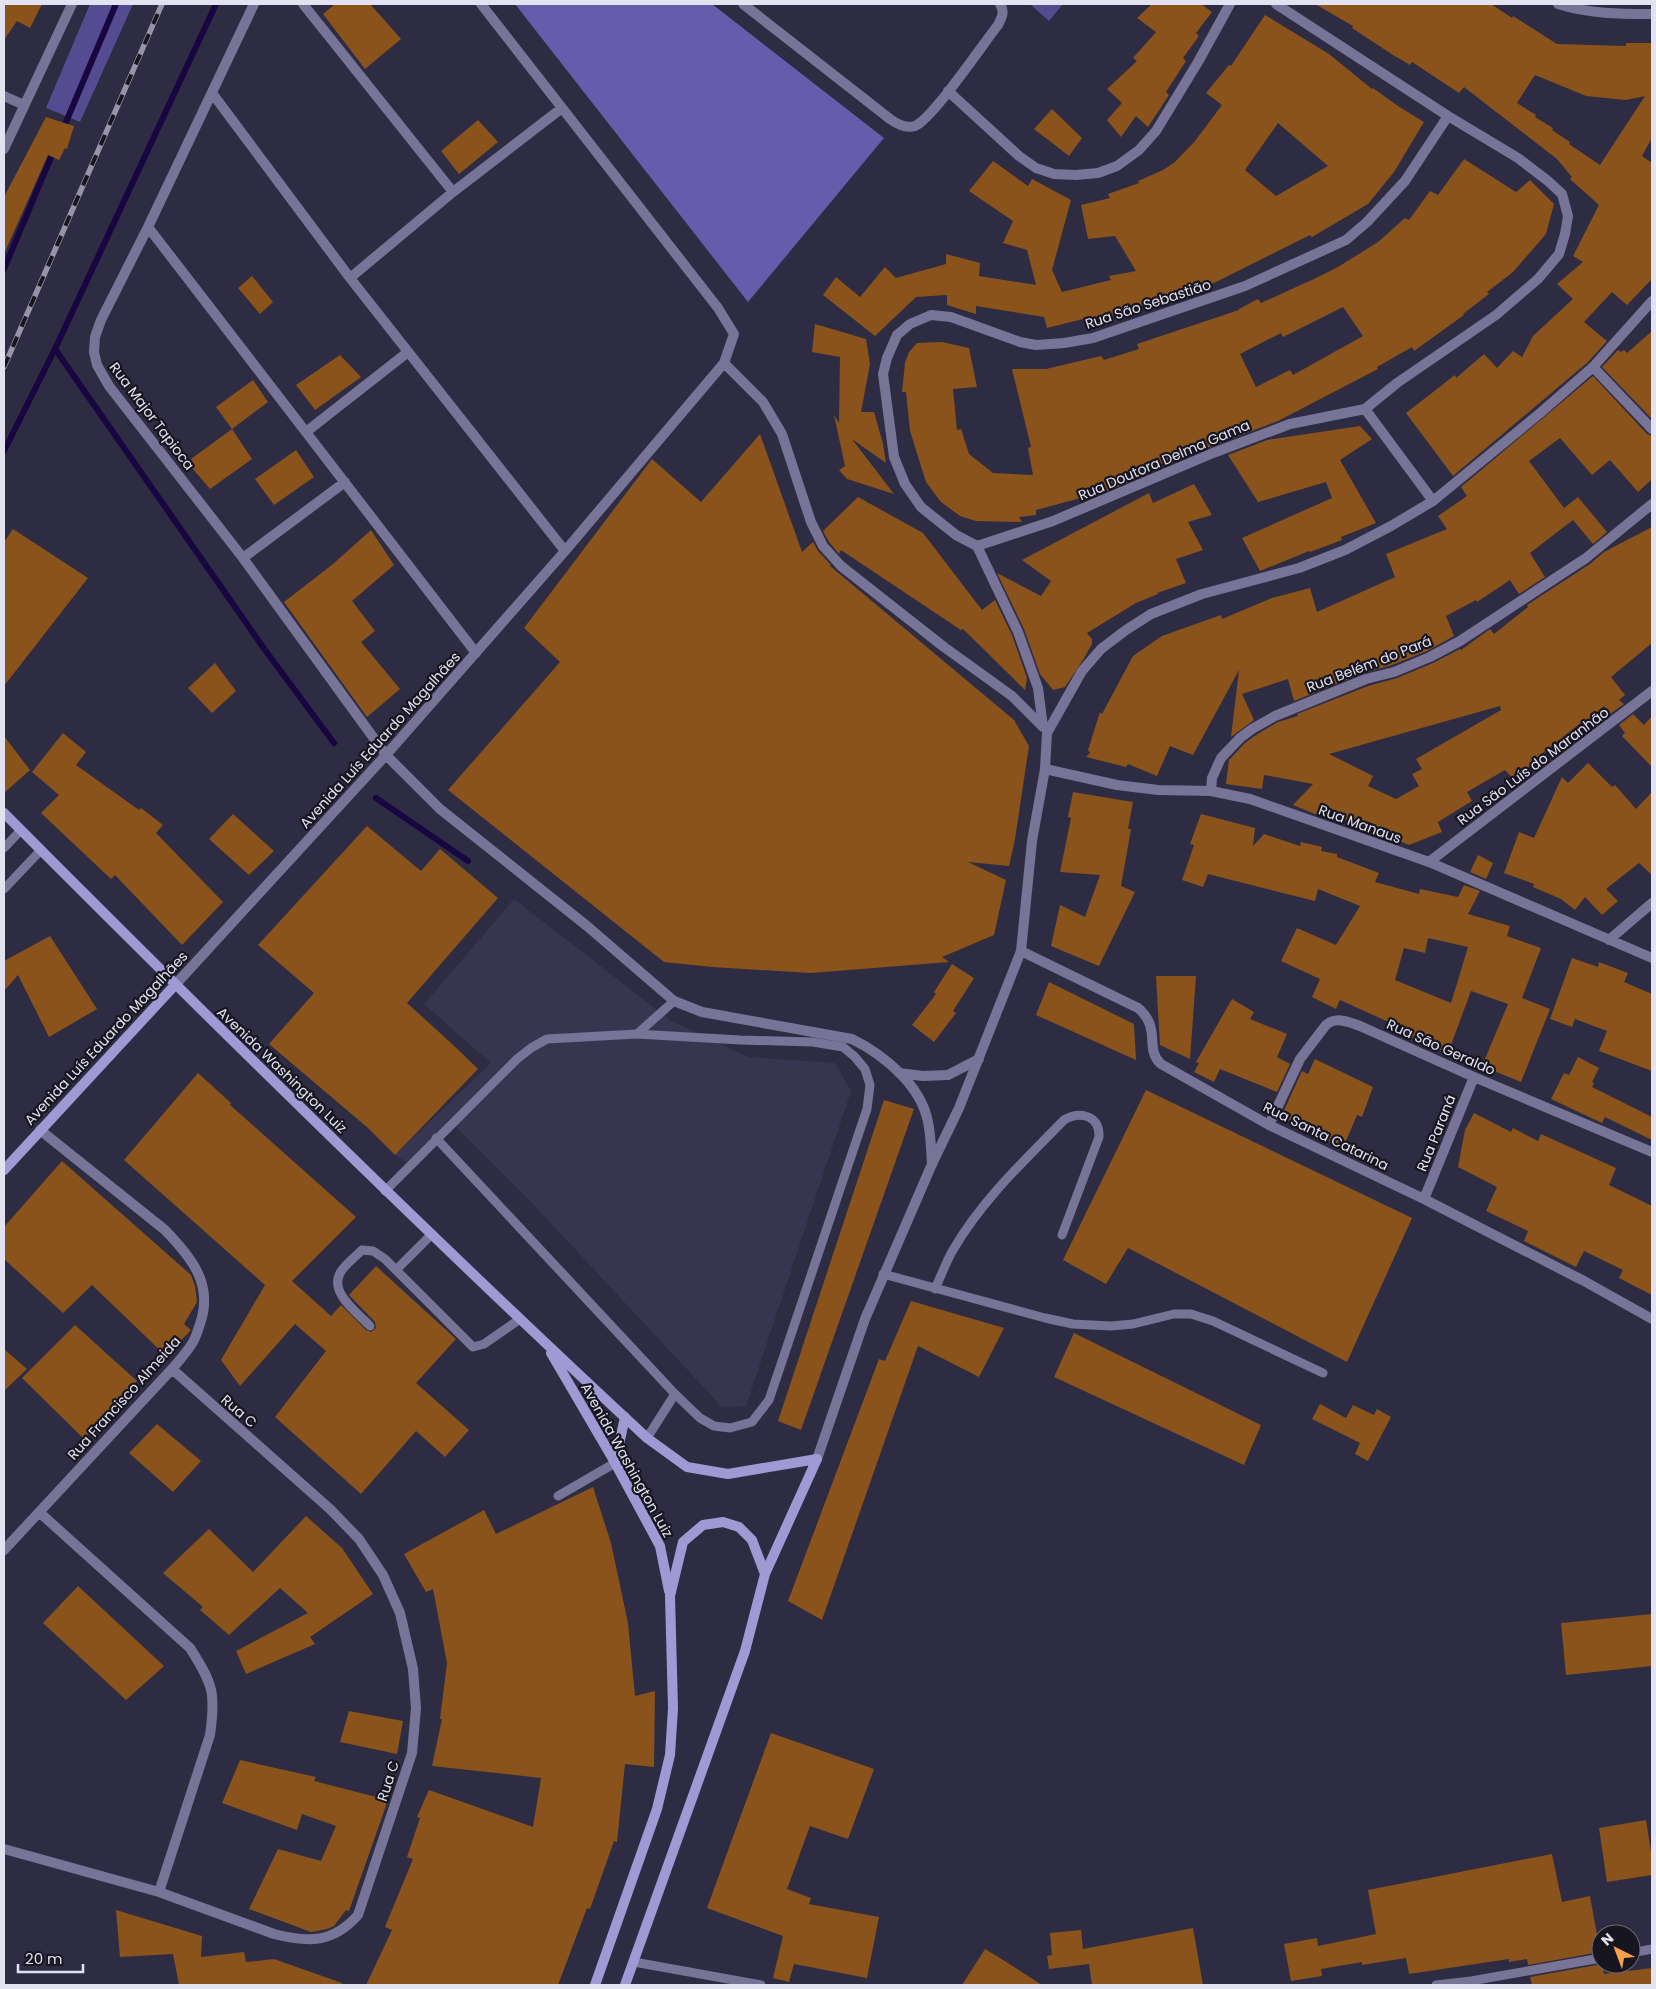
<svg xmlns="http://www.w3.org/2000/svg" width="1656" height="1989" font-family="Poppins,sans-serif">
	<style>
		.built { fill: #383550 }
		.green { fill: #554b91 }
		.forest { fill: #675bac }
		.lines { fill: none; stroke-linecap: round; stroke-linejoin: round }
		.stream { stroke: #180640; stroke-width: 6 }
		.building { fill: #89531b; fill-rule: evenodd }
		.service { stroke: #777498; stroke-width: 9 }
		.minor { stroke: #777498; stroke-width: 10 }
		.tertiary { stroke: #777498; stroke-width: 10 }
		.secondary { stroke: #9f9ad4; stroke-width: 10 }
		.rail-casing { stroke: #9694a6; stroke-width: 5.5 }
		.rail { stroke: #171620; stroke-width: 4; stroke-dasharray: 11; stroke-linecap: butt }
		.labels { text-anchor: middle; stroke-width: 4.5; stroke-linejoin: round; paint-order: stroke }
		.street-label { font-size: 14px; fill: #e3e2f1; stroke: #171620 }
	</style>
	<rect width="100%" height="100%" fill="#2e2c42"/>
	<path class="built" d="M514,899L670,1020L748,1057L835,1063L851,1091L746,1406L722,1407L532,1203L452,1123L411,1165L395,1155L491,1063L424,1004Z"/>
	<path class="green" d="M90,4H133L80,122L46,108Z
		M1030,4H1063L1049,21Z"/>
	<path class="forest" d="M515,4H712L884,138L748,302Z"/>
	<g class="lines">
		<path class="stream" d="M63,129L116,4
			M4,269L54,150
			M55,349L265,650L334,743
			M4,451L55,349L216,4
			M376,798L468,861"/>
	</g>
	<path class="building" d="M4,4H42L30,28L17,21L4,40Z
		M335,4H370L401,39L365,69L323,14Z
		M1152,4H1201L1212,12L1196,33L1199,36L1183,58L1186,61L1166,92L1169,95L1148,127L1136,116L1121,137L1107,120L1122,103L1107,89L1137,61L1133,58L1156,32L1137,18Z
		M1315,4H1491L1512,18L1513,16L1557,44L1626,46V43H1652V138L1642,156L1652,163V279L1627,305L1612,292L1584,322L1607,341L1588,362L1453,476L1406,413L1455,375L1456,378L1484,354L1497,368L1513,351L1522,357L1533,336L1573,299L1557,284L1583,262L1573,256L1599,205L1570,179L1572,177L1557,159L1464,87L1459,93L1412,62L1410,65L1393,55L1352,28L1353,26ZM1535,75L1586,96L1626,100L1645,96L1600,165L1569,144L1570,142L1552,130L1553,128L1535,117L1536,115L1517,103Z
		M1265,15L1329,54L1372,89L1373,88L1398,106L1424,122L1394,172L1368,204L1312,237L1310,235L1178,301L1156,307L1154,303L1112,314L1113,317L1085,324L1083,319L1047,328L1044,317L976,306V314L947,305V295L916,297L875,336L823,295L836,277L860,297L885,267L896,278L946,264V254L980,263L979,276L1036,285L1027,250L1003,243L1013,221L969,191L993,161L1028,186L1032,179L1071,200L1052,270L1062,292L1111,280L1109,276L1136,271L1115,236L1088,239L1081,205L1110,198L1108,194L1139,183L1138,181L1163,170L1175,162L1195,141L1222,105L1206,93L1229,65L1231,66ZM1278,123L1328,166L1276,196L1245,170Z
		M1052,109L1082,138L1069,156L1034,129Z
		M46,117L74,126L67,149L65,148L59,160L48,155L4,254V197Z
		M478,120L498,142L459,174L441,151Z
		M1464,159L1516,192L1530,180L1554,204L1546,234L1513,272L1487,292L1489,294L1463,314L1464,315L1414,351L1412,347L1377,367L1378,369L1278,421L1172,461V460L1141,472L1142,476L1107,491L1036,510V515L1019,517L1022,522L976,521L960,516L941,502L926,482L910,431L906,392H902L905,363L909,352L917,343L942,342L969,348L977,387L953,389L957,430L961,429L969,454L993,473L1033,475L1028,448L1031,447L1012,369H1046L1101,356L1104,360L1139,349L1137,344L1239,310V309L1258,299L1261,303L1316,278L1338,267L1378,242L1405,218L1409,220L1430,191L1438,195ZM1343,307L1363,336L1293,375L1290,370L1256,387L1240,354L1281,333L1283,337Z
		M252,276L273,302L260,314L238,288Z
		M815,324L866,339L870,364L861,412H874L883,444L886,463L852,439L894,494L847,479L839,470L845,466L834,415L839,423L840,357L812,352Z
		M1652,331V419L1602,367L1618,350L1621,352L1624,350L1627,353Z
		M340,355L361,377L315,410L296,385Z
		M1593,376L1647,434L1652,436V479L1638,492L1610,460L1592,475L1560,438L1529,461L1564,508L1578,497L1607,532L1593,544L1573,520L1530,553L1545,577L1519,594L1510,580L1477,602L1476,600L1446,616L1454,636L1427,651L1392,665L1364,673L1294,701L1288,679L1242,694L1254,720L1231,737L1239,670L1193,755L1170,746L1157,776L1128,764L1126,767L1086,757L1090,753L1088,750L1100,712L1102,714L1133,656L1162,636L1221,615L1222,619L1272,598L1310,588L1317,612L1395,577L1386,554L1447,529L1438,516L1467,496L1461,487Z
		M253,380L268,402L232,429L216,407Z
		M1360,426L1372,439L1340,460L1376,523L1341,537L1342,540L1310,552L1309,551L1260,571L1242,538L1332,498L1326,482L1258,502L1228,455L1267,440Z
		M232,429L252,459L210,489L187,462Z
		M760,434L802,552L813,542L818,551L831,565L830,566L1014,720L1029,746L1015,839L1009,866L968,862L1006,880L994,935L942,957L949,962L811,973L712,967L664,962L448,790L560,662L524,628L652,459L701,502Z
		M296,450L314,477L274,505L255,479Z
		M1194,484L1212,515L1188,522L1203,550L1176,559L1186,583L1157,593L1158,594L1136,603L1087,633L1092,639V644L1083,660L1065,687L1053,690L1040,674L1024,629L997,573L1041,596L1051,581L1022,560L1149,493L1153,503Z
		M858,497L923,533L982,610L995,600L1012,635L1027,678L1025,690L963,629L961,630L841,550L839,554L829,542L823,531Z
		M1652,527V643L1611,677L1625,695L1619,700L1624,704L1610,714L1604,706L1587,721L1586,719L1540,755L1515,781L1505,770L1467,792L1472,801L1438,822L1442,832L1409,845L1328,813L1325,818L1293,805L1313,784L1264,775L1262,789L1226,784L1229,760L1245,743L1256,735L1278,722L1298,716L1297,714L1368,686L1397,678L1433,663L1460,649L1461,650L1490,629L1494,634L1528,607L1527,605L1590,564L1604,552ZM1500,706L1501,710L1416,759L1422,769L1412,774L1419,786L1396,799L1368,786L1373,776L1329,754Z
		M13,529L88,578L4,686V542Z
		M371,530L394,565L352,601L375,631L361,642L400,689L367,717L284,602L333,564Z
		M215,663L236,691L212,713L188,688Z
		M1633,714L1644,725L1652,716V767L1622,736L1625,733L1619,725Z
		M63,733L86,752L76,765L139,810L141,808L163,825L156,833L223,902L182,945L115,875L111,879L41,813L59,795L32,772Z
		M4,736L30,770L4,793Z
		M1588,763L1612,787L1615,785L1636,809L1652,792V875L1639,863L1606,889L1618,901L1602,915L1585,897L1575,910L1561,899L1533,887L1534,884L1504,873L1519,832L1534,838L1562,777L1568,783Z
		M1073,792L1133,802L1128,829H1131L1121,886L1135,892L1099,966L1051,946L1060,905L1085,917L1100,875L1060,872L1071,818L1068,817Z
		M233,814L274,851L249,875L209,839Z
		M1201,814L1255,828L1253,846L1264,834L1300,846L1301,842L1322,847L1321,851L1337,854V857L1379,873L1375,882L1419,894L1420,889L1458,897L1464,885L1480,891L1468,914L1510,926L1507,936L1541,948L1522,998L1550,1009L1521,1082L1482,1066L1508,1004L1471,991L1448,1053L1402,1034L1404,1029L1340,1000L1336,1009L1312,997L1320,979L1281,961L1297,928L1336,945L1360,906L1318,889L1315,901L1208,874L1203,887L1182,880L1194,845L1190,844ZM1428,938L1468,947L1451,1003L1395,980L1404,948L1425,953Z
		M367,826L421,871L440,849L498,898L407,1003L450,1042L478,1069L395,1155L368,1128L269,1044L314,993L258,945Z
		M1478,855L1493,863L1486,879L1470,872Z
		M50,936L97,1009L49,1037L18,975L4,991V961Z
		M1572,958L1598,967L1599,962L1628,973L1624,982L1652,994V1071L1599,1051L1607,1031L1575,1019L1572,1027L1550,1019Z
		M952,964L974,978L953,1011L956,1013L934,1042L912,1025L936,994L934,992Z
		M1156,976H1196L1190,1059L1160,1045Z
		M1049,982L1134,1024L1136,1060L1036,1015Z
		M1232,999L1254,1012L1250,1019L1287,1034L1277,1057L1290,1064L1277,1092L1220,1069L1214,1082L1194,1072L1199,1063L1196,1062Z
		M1578,1057L1599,1068L1592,1082L1594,1083L1592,1087L1652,1117V1140L1605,1117L1602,1123L1551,1099L1564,1073L1569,1075Z
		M1315,1059L1373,1087L1362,1117L1357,1115L1343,1148L1281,1117L1302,1071L1308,1074Z
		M198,1073L231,1103L230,1105L356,1217L292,1281L331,1316L341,1305L366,1330L371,1332L376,1328L375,1322L349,1295L376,1266L456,1339L416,1383L469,1430L445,1457L416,1431L361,1494L275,1417L326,1351L295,1324L240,1386L221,1360L265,1285L124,1160Z
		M1146,1090L1412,1218L1347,1362L1128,1248L1106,1284L1063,1260Z
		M884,1100L914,1109L801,1430L778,1421Z
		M1474,1113L1511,1132L1513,1128L1538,1141L1541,1134L1616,1168L1609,1185L1652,1206V1295L1619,1278L1623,1270L1584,1251L1576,1267L1524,1241L1528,1231L1486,1211L1497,1187L1458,1167L1465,1130Z
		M62,1161L191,1275L195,1286L197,1302L184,1324L191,1330L166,1356L92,1285L63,1313L4,1259V1227Z
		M911,1301L1004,1328L979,1377L918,1346L822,1620L788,1601L879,1359L885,1361Z
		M75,1325L137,1381L113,1410L112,1408L84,1439L22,1378Z
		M1074,1333L1261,1425L1244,1465L1054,1377Z
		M4,1349L27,1369L4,1391Z
		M1320,1404L1346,1418L1353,1405L1374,1415L1377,1409L1391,1417L1368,1461L1355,1454L1360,1443L1312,1419Z
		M157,1424L201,1461L173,1492L129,1453Z
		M593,1487L611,1543L628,1623L635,1696L655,1691L654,1767L625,1764L617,1842L614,1841L590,1909L587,1908L558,1985H366L392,1930L385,1927L413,1859L407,1857L420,1818L417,1817L429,1790L533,1827L541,1778L432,1766L442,1719H440L447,1663L433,1589L426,1592L404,1554L484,1510L496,1534Z
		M306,1516L342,1548L373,1594L310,1637L315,1644L246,1674L236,1651L308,1613L280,1588L229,1635L200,1610L203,1607L163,1573L209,1529L253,1572Z
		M78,1586L164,1666L126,1700L43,1623Z
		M1652,1614V1666L1566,1675L1561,1623Z
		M349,1711L403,1721L397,1754L340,1742Z
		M771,1733L874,1769L848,1839L810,1826L787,1889L811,1898L809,1904L879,1917L867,1978L794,1964L789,1982L773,1978L783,1936L707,1908Z
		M240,1760L316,1777L314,1781L388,1800L349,1911L346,1910L334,1926L327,1929L311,1932L249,1909L278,1849L321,1861L336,1826L302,1814L297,1830L222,1803Z
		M1646,1820L1652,1858V1875L1607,1882L1599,1828Z
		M1552,1854L1562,1902L1590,1896L1600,1952L1528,1965L1527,1959L1509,1962V1959L1409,1974L1406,1958L1362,1965V1962L1321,1969L1322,1976L1291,1981L1284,1944L1317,1938L1318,1946L1376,1934L1368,1890Z
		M116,1910L202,1936L201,1957L244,1952L246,1962L274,1959L342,1983L341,1985H179L173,1954L120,1957Z
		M1193,1928L1203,1985H1092L1089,1964L1049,1969L1047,1956L1052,1955L1050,1933L1081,1930L1083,1949Z
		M985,1949L1000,1958L1042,1985H962Z
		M1602,1964L1604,1974L1652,1968V1985H1532L1530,1977Z"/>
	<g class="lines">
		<path class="service" d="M4,848L21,830
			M4,889L41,850
			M637,1034L674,1001
			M385,1191L517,1059L531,1048L547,1039L637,1034L740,1040L813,1042L843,1047L854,1056L865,1069L870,1085L867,1109L769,1400L752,1422L730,1428L714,1426L700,1418L675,1394L436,1138
			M396,1270L431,1235
			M883,1274L1045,1318L1073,1324L1111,1326L1133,1324L1174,1314H1191L1213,1321L1323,1373
			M935,1289C941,1276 946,1262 953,1250C982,1200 1024,1161 1064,1120C1080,1111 1100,1115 1099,1137L1062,1235
			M370,1326C358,1313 326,1291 342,1270C347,1263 355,1257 362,1250L373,1251L385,1259L473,1347L484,1344L520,1319
			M647,1438L675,1394
			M558,1496L615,1463
			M1631,1953L1652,1949
			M634,1962L761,1985
			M1436,1985L1471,1981L1601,1958"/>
		<path class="minor" d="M254,4L148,227L101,320L95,337L94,352L97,365L109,386L243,558L386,755L440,809L587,926L674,1001L702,1012L852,1039C884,1055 921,1085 928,1122C931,1136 931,1151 932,1164
			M303,4L453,192
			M743,4L890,119C897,124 906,129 915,126C933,118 983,44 998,25C1002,17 1005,12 1000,4
			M1558,4C1589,14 1620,14 1652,14
			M948,91L1019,156L1036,168L1054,174L1076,175L1098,173L1117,166L1139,150L1156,131L1198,62L1230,4
			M212,93L350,278L565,551
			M4,96L24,105
			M4,149L72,4
			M148,227L476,653
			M350,278L453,192L562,108
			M724,363L763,402L782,434L811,522L823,546L841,566L944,647L1012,696L1043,727
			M1593,367L1652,429
			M1365,409L1433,501
			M306,432L408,352
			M977,546L1053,521L1213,453L1290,424L1365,409L1397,383L1496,315L1538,279L1559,254L1565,234L1568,216L1562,194L1548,181L1518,158L1448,116L1276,4
			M977,546L956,535L921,507L905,484L894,457L883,374L887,358L897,335L910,324L931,315L951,317L1020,342L1036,345L1064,343L1093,338L1245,286L1346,240L1367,222L1405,181L1448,116
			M977,546L1018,632L1038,688L1043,727
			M243,558L345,482
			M1045,769L1117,785L1158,790L1211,791L1250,799L1429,862L1652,958
			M1211,791L1212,778L1221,758L1240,738L1252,729L1275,716L1366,679L1394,672L1430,657L1460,641L1586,558L1652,504
			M1429,862L1652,691
			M1609,940L1652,903
			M1021,951L1138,1008C1162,1028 1144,1049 1161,1064L1269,1125L1424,1199L1584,1281L1652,1319
			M175,985L386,755L565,551L724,363L734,334L718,308L481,4
			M899,1073L923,1076L948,1075L979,1059
			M1269,1125L1300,1059L1326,1025C1336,1016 1349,1022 1360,1026L1474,1077L1652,1152
			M1424,1199L1474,1077
			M39,1512L190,1648C213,1684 216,1693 210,1735L159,1892
			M4,1550L172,1369C179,1361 187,1352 193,1342C196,1337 198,1330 200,1324C214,1284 191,1257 165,1230L40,1130
			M4,1849L159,1892L274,1934C309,1943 333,1943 358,1915L412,1753L416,1708L413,1669L400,1613L383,1575L359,1539L330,1509L172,1369"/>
		<path class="tertiary" d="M817,1459L865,1319L932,1164L959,1108L1021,951L1032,841L1045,769L1047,733L1082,671L1101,649L1126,630L1151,614L1202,594L1299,568L1345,550L1391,526L1433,501L1539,414L1593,367L1652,301"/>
		<path class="secondary" d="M4,813C215,1025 428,1235 647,1438L687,1467L728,1474L817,1459
			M4,1170L175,985
			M551,1353L613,1459L660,1546L669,1591
			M615,1463L625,1417
			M595,1985L657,1809L670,1755L673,1708L670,1596L683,1542L703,1525L723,1522L739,1527L752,1540L765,1574
			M625,1985L745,1651L765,1574L817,1459"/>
		<defs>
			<path id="rail" d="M4,367L162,4"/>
		</defs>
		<use href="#rail" class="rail-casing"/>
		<use href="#rail" class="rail"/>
	</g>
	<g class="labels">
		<g class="street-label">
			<text transform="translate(1148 304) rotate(-18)" y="5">Rua São Sebastião</text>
			<text transform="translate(152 416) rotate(53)" y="5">Rua Major Tapioca</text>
			<text transform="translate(1164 460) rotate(-23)" y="5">Rua Doutora Delma Gama</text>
			<text transform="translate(1369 664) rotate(-21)" y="5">Rua Belém do Pará</text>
			<text transform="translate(380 740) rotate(-48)" y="5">Avenida Luís Eduardo Magalhães</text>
			<text transform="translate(1533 766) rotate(-37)" y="5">Rua São Luís do Maranhão</text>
			<text transform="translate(1360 824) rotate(20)" y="5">Rua Manaus</text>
			<text transform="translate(106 1038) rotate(-47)" y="5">Avenida Luís Eduardo Magalhães</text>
			<text transform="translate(1441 1047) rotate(24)" y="5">Rua São Geraldo</text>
			<text transform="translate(282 1070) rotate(44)" y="5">Avenida Washington Luiz</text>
			<text transform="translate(1436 1133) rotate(-68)" y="5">Rua Paraná</text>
			<text transform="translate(1326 1136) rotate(26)" y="5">Rua Santa Catarina</text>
			<text transform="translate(124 1398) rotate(-48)" y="5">Rua Francisco Almeida</text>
			<text transform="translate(239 1411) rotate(41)" y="5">Rua C</text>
			<text transform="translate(627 1460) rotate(61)" y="5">Avenida Washington Luiz</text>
			<text transform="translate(388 1781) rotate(-72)" y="5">Rua C</text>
		</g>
	</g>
	<rect width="1656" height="1989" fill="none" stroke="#e3e2f1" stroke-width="10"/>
	<g transform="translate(1616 1949) rotate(318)"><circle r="24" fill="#171620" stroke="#696874"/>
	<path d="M0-4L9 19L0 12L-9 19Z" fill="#f8a14b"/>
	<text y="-8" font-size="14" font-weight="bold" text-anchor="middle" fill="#e3e2f1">N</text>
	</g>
	<path d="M18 1964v8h65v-8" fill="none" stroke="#e3e2f1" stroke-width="2.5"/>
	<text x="25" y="1964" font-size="15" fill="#e3e2f1" stroke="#171620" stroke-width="4" paint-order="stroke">20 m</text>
</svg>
